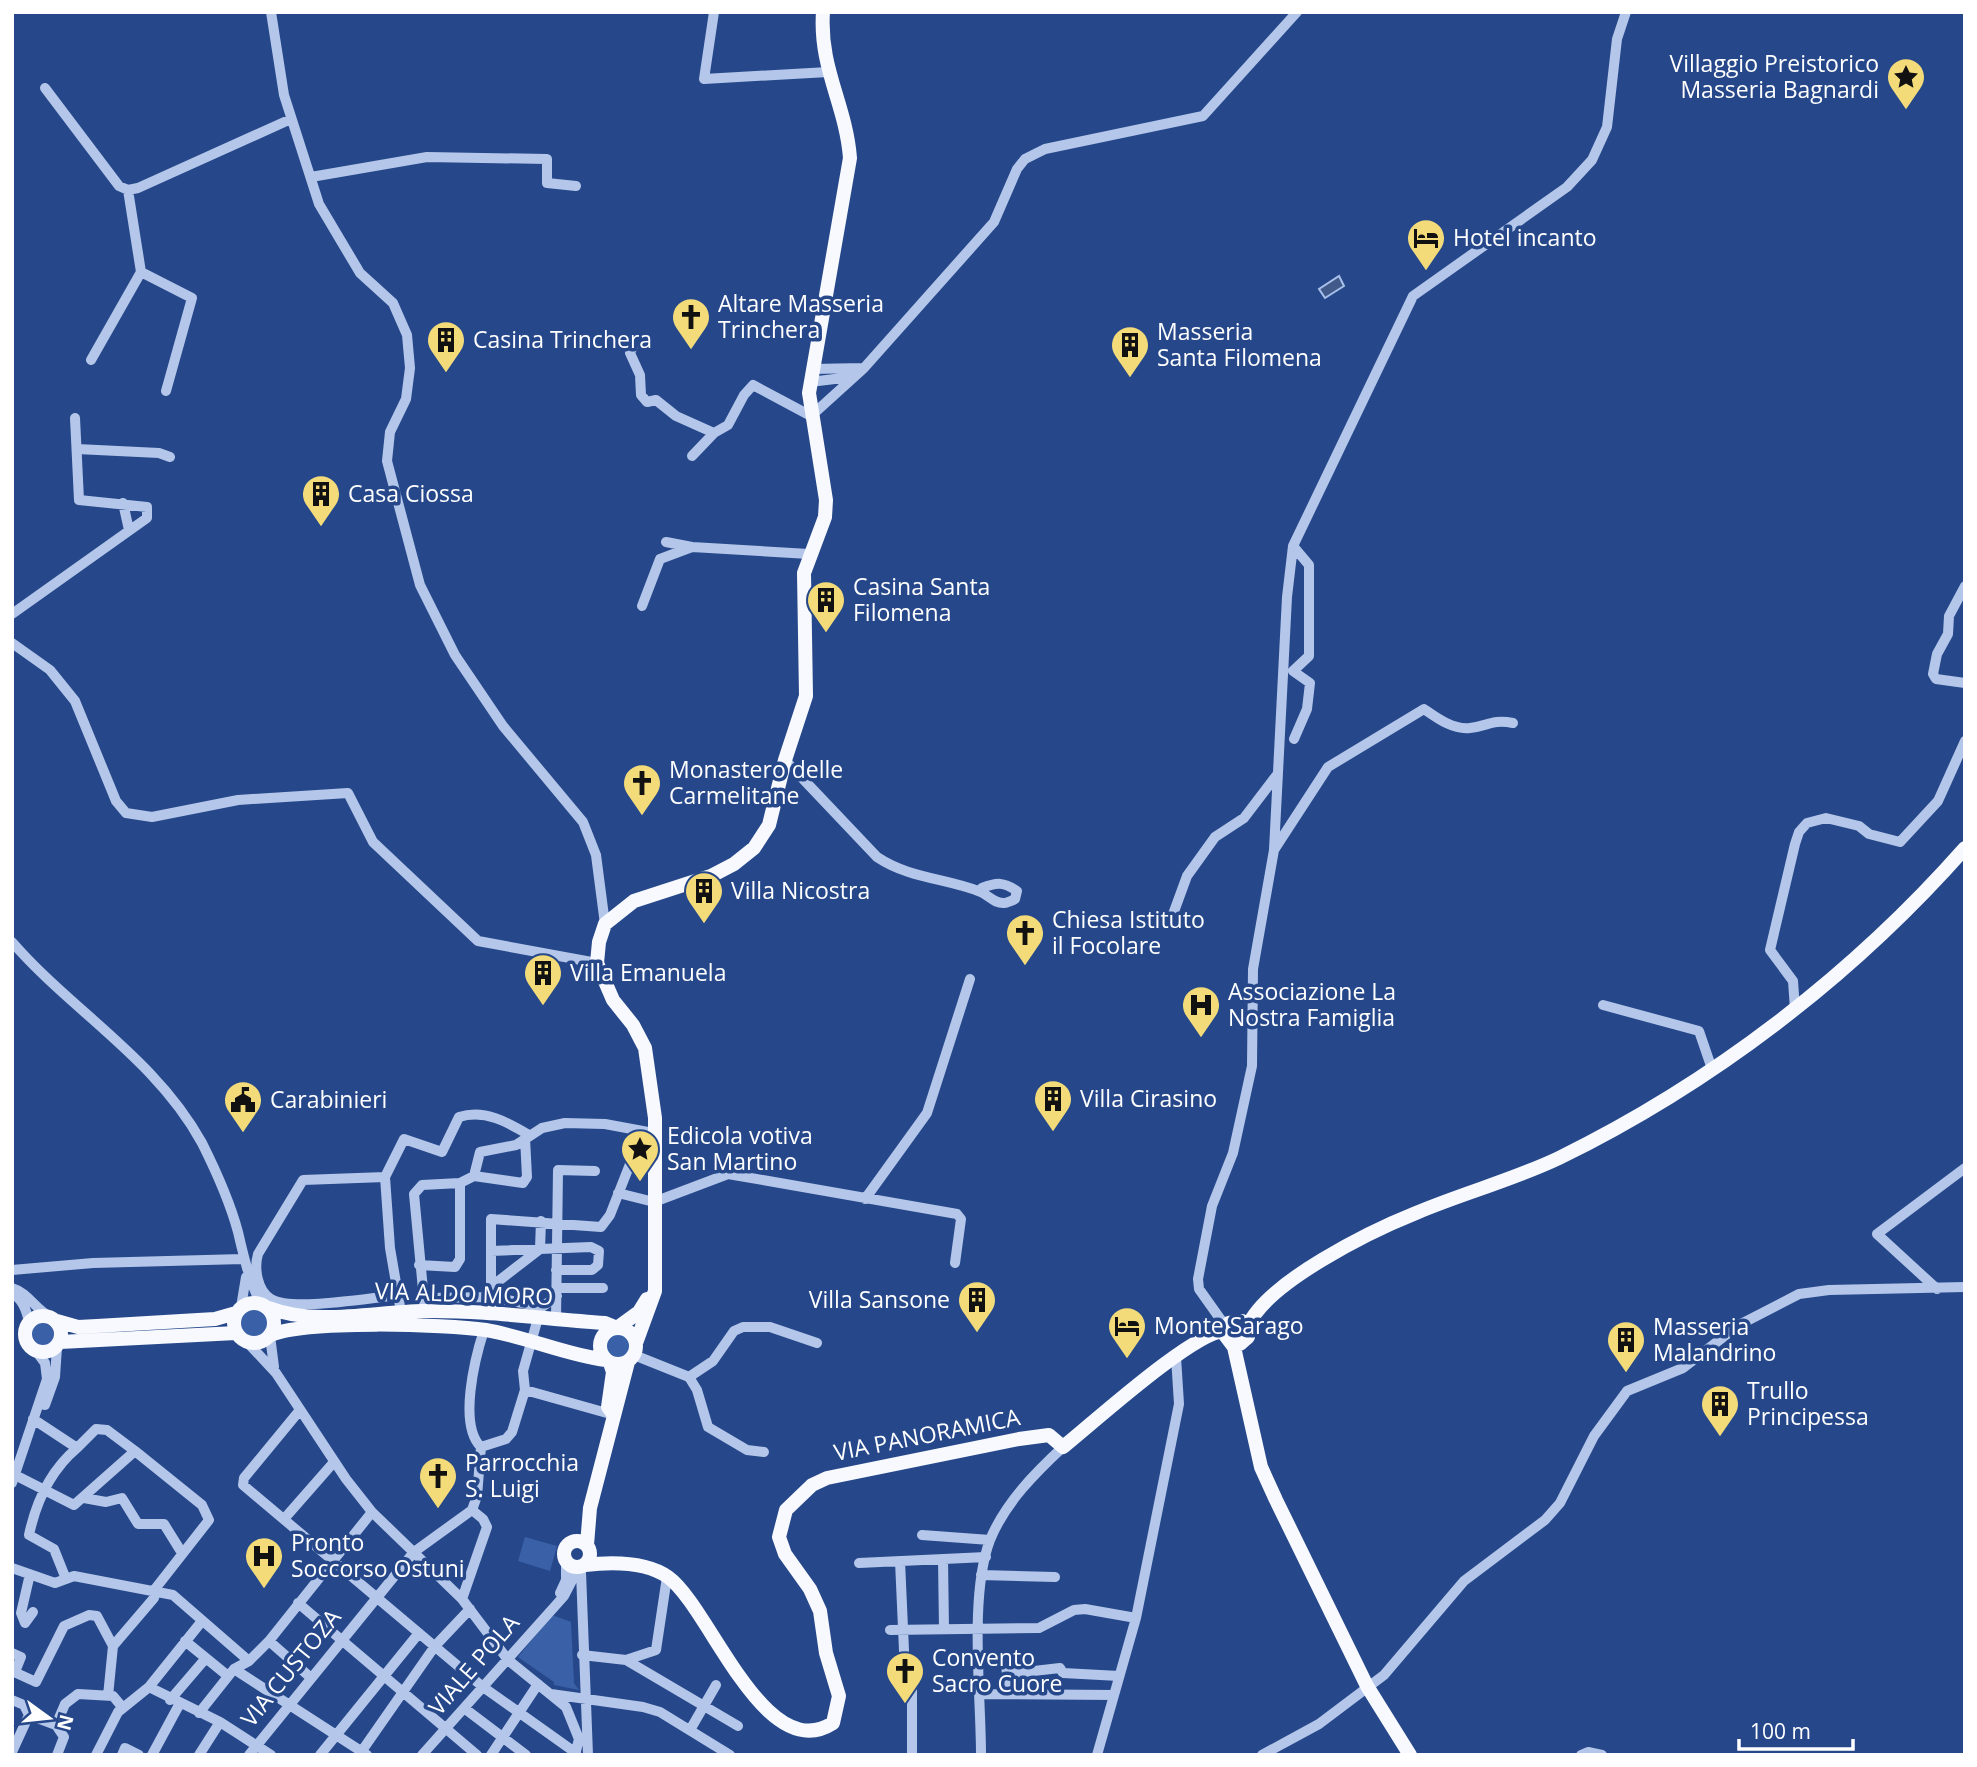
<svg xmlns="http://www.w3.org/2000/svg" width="1977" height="1767" font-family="'Open Sans',sans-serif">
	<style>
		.green { fill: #3a61a7 }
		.water { fill: #425a8a; stroke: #a8c0ea; stroke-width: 2 }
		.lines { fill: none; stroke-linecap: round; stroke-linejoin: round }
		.minor { stroke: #b4c7ea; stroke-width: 10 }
		.major { stroke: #f7f9fe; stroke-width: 14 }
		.labels { text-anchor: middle; stroke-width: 7; stroke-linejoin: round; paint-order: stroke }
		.poi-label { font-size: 23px; fill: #fff; stroke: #26488a; text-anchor: start }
		.street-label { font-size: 23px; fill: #fff; stroke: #26488a }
	</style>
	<rect width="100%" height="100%" fill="#26488a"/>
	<path class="green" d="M240 1322a14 14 0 1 1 28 0a14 14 0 1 1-28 0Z
		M30 1335a12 12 0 1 1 24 0a12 12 0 1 1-24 0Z
		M606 1346a12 12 0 1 1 24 0a12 12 0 1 1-24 0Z
		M525,1537L557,1546L550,1571L518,1561Z
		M552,1615L571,1622L574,1683L579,1690L554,1685V1682L518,1657Z"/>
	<path class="water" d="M1339,276L1344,286L1325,298L1319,289Z"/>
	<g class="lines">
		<path class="minor" d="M271,12L284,95L319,204L360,273L393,303L407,335L410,368L406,399L390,432L387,461L420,585L455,655L503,726L583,822L596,855L605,924
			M714,12L704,79L828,72
			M45,88L119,186L128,190L138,188L291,119
			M311,177L427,157L547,159V183L576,186
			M141,272L192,298L166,391
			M633,346L630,353L640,375L641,395L647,402L656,400L676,416L714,433
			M91,360L141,272L128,190
			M812,369L864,368
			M810,382L851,377
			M77,449L159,453L170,457
			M692,456L714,433L728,425L744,395L753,385L811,416L864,368L994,222L1017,169L1025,159L1045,149L1203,116L1297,12
			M123,503L129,530
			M666,542L692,547L809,554
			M1293,546L1309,565V656L1293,671L1310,683L1307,709L1294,739
			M1965,586L1949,616L1948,634L1937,654L1933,674L1936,679L1965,683
			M642,606L660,559L692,547
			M12,614L147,518V507L79,500L75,418
			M12,643L50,670L75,701L116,801L126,813L152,817L238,800L348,793L373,842L478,941L597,963
			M785,760L877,857C910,879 946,878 981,892C989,896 995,904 1005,903C1006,903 1014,900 1015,899L1017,891C1004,882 997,882 982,888L981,892
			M1274,850L1328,767L1424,709C1437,718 1453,730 1470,728C1488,726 1492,719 1513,723
			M1172,917L1187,876L1215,837L1244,818L1276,776
			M12,942C73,1012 156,1059 202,1143C216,1171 230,1202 238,1232C244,1258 249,1279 260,1303
			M1603,1005L1699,1031L1712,1069
			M1795,1009L1793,981L1770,950L1795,844L1799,832L1807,823L1826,818L1859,826L1869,834L1900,842L1938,801L1965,741
			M474,1176L480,1152L516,1145L542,1128L565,1123L605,1124L648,1132
			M474,1176L523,1183L527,1177L525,1138
			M385,1177L303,1180L258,1254C254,1268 257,1291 271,1299C293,1312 372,1297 401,1295
			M618,1193L654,1202L728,1174L957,1214L961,1219L955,1263
			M865,1199L927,1113L970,979
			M491,1251L591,1247L599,1251L598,1265L592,1270H556
			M419,1265L455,1267L460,1259V1183
			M12,1270L93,1263L243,1259
			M492,1286L540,1249L541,1221
			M12,1288C29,1293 35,1310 52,1318
			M557,1288H603
			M1937,1289L1877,1234L1965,1168
			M12,1293C23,1299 27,1311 29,1323
			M425,1298L492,1297L542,1307L557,1296
			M241,1307L246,1277
			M425,1311L414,1194L422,1185L460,1183L474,1176
			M401,1312L390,1248L385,1177L404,1139L442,1152L459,1117C485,1109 507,1122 529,1135
			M491,1314V1219L601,1227L610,1215L643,1131
			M556,1320L558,1170L595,1171
			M1226,1327L1199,1289L1198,1279L1212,1206L1233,1153L1252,1066L1253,969L1274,850L1287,597L1293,546L1413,296L1567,187L1592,160L1607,127L1617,39L1626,12
			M270,1336L274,1367
			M247,1342L276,1373L346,1479L372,1512L462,1599L508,1660L566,1707L579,1739L575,1755
			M634,1355L689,1377
			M689,1377L713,1361L734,1331L743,1327H770L817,1343
			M689,1377L697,1390L708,1427L747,1450L764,1452
			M525,1390L614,1415
			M45,1405L55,1377L57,1347
			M300,1410L244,1478L243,1485L483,1687L576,1753
			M33,1419L77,1448L96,1429L107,1430L135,1451
			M481,1447L506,1439L512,1432L525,1390L523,1371L538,1318
			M15,1475L74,1505L135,1451L202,1505L209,1520L155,1589L154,1598L113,1646L108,1696
			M12,1483L47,1379L45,1363L36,1351
			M84,1498L106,1502L122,1498L138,1524H164L182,1553
			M284,1519L334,1462
			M922,1535L990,1540
			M943,1559L944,1629
			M900,1561L905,1673L912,1685V1755
			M859,1563L986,1557
			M12,1568L55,1583L74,1576L173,1595L249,1661
			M581,1572L588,1755
			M30,1574L21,1613L25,1623L33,1612
			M981,1575L1055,1577
			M66,1579L54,1549L29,1535C36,1502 51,1470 77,1448
			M560,1593L566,1580V1562
			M462,1599L487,1527L483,1519L472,1510
			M298,1603L477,1755
			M890,1630L1039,1628L1074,1610L1085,1609L1136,1618
			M185,1641L228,1676
			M269,1641L310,1677
			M12,1653L21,1657L15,1672
			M582,1655L626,1660L738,1726
			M626,1660L656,1650L667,1577
			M1006,1665L1009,1693
			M234,1669L367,1755
			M12,1671L36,1682L64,1626L89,1615L97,1616L113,1646
			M1007,1674L1060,1668L1063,1673L1119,1676
			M149,1687L220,1722L271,1755
			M551,1694L643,1707L660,1712L730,1755
			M980,1694L1114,1695
			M12,1700L24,1705L29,1715L56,1725
			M170,1700L206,1658
			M464,1708L526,1755
			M199,1713L234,1669L249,1661L269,1641L372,1512
			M690,1730L716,1685
			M12,1752L29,1715
			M57,1755L64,1737L56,1725L65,1704L78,1694L113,1696L123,1708
			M96,1755L118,1712L149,1687L202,1621
			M122,1755L125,1748L139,1755
			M152,1755L179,1705
			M199,1755L220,1722
			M249,1755L414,1552L472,1510L477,1496L481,1447C458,1425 475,1358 484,1330
			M320,1755L419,1633
			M359,1755L435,1646L470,1609
			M422,1755L564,1596L579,1567
			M491,1755L538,1684
			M981,1755C981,1693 969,1596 990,1540C1005,1503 1035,1473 1063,1447
			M1097,1755L1136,1618L1179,1404L1176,1357
			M1262,1755L1319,1724L1384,1675L1464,1581L1545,1520L1560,1503L1594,1436L1627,1391L1683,1368L1739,1325L1799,1294L1829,1290L1965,1287
			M1581,1755L1588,1752L1602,1755"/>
		<path class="major" d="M234 1323a20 20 0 1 1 40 0a20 20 0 1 1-40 0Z
			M269,1308C316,1326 373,1312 423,1311C484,1310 545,1319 605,1323L617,1328L639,1312L647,1299
			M25 1334a18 18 0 1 1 36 0a18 18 0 1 1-36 0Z
			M57,1321L78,1327L97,1326L215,1319L236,1313
			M1248,1326C1267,1282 1371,1231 1416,1213C1463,1193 1513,1180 1559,1158C1712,1083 1852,976 1965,848
			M600 1346a18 18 0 1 1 36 0a18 18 0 1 1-36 0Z
			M271,1335C304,1320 446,1324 486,1330C527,1337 566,1355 606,1360
			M60,1342L236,1333
			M636,1343L655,1291V1118L645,1048L633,1025L613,1000L597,963L599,942L605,924L634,901L711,876L734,864L754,848L769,825L785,760L806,696L804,573L825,517L826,500L809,393L850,158C846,105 819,68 823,12
			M1231,1343L1240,1344L1248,1337L1249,1329L1242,1321L1229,1323L1225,1335L1234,1347L1261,1467L1276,1500L1367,1686L1410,1755
			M610,1363L613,1372L608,1407L614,1415
			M564 1554a13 13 0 1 1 26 0a13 13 0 1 1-26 0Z
			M587,1545L590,1508L628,1362
			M585,1565C611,1562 646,1562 668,1577C710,1607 764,1767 833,1723L839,1696L826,1653L820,1611L810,1589L785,1554L779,1537L786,1510L812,1485L827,1478L1019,1439L1049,1435L1063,1447C1092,1424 1194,1331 1225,1331"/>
	</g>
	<defs>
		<symbol id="sight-pin" viewBox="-11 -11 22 30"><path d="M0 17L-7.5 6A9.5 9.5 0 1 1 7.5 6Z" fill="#f3db79" stroke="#26488a"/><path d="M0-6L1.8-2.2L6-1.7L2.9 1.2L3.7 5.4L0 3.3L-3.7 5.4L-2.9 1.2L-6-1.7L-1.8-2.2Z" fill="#111"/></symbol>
		<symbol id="hotel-pin" viewBox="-11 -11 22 30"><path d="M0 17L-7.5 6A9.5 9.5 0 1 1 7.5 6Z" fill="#f3db79" stroke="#26488a"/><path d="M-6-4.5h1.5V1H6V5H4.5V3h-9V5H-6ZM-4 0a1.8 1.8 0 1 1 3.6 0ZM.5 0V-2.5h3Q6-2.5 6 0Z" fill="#111"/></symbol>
		<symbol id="church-pin" viewBox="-11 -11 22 30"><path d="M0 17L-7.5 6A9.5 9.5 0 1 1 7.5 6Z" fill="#f3db79" stroke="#26488a"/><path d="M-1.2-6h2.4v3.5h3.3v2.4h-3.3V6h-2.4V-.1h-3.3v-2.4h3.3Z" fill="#111"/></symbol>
		<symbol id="building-pin" viewBox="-11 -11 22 30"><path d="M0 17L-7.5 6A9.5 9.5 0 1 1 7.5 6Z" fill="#f3db79" stroke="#26488a"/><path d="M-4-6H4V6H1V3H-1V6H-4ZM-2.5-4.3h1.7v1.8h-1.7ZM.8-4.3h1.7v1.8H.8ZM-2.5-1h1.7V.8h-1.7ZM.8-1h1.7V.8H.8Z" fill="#111"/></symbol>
		<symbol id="hospital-pin" viewBox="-11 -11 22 30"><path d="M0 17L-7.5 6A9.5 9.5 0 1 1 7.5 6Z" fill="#f3db79" stroke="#26488a"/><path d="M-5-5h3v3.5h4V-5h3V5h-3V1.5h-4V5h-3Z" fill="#111"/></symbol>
		<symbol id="civic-pin" viewBox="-11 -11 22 30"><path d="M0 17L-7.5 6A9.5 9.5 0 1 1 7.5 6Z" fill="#f3db79" stroke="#26488a"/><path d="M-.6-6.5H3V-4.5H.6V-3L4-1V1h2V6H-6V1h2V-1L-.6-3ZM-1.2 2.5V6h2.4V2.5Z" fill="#111"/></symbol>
	</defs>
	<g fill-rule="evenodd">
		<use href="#sight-pin" x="1884" y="55" width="44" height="60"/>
		<use href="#hotel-pin" x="1404" y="216" width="44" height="60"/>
		<use href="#church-pin" x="669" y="295" width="44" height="60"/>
		<use href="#building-pin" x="424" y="318" width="44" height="60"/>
		<use href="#building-pin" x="1108" y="323" width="44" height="60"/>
		<use href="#building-pin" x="299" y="472" width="44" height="60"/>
		<use href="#building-pin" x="804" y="578" width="44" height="60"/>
		<use href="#church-pin" x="620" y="761" width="44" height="60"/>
		<use href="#building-pin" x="682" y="869" width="44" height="60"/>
		<use href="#church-pin" x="1003" y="911" width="44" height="60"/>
		<use href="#building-pin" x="521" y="951" width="44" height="60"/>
		<use href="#hospital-pin" x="1179" y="983" width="44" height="60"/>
		<use href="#building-pin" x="1031" y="1077" width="44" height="60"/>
		<use href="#civic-pin" x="221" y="1078" width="44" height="60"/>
		<use href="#sight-pin" x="618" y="1127" width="44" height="60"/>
		<use href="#building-pin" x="955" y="1278" width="44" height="60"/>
		<use href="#hotel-pin" x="1105" y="1304" width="44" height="60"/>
		<use href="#building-pin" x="1604" y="1318" width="44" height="60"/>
		<use href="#building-pin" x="1698" y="1382" width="44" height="60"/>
		<use href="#church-pin" x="416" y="1454" width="44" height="60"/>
		<use href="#hospital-pin" x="242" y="1534" width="44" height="60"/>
		<use href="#church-pin" x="883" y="1649" width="44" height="60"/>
	</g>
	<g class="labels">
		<g class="poi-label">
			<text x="1879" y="72" text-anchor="end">Villaggio Preistorico<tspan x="1879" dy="26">Masseria Bagnardi</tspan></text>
			<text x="1453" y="246">Hotel incanto</text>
			<text x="718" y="312">Altare Masseria<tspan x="718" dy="26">Trinchera</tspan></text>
			<text x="1157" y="340">Masseria<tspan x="1157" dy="26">Santa Filomena</tspan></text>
			<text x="473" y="348">Casina Trinchera</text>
			<text x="348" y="502">Casa Ciossa</text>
			<text x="853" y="595">Casina Santa<tspan x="853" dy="26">Filomena</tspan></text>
			<text x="669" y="778">Monastero delle<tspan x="669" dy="26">Carmelitane</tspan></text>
			<text x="731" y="899">Villa Nicostra</text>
			<text x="1052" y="928">Chiesa Istituto<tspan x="1052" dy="26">il Focolare</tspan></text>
			<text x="570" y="981">Villa Emanuela</text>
			<text x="1228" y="1000">Associazione La<tspan x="1228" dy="26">Nostra Famiglia</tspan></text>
			<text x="1080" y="1107">Villa Cirasino</text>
			<text x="270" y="1108">Carabinieri</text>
			<text x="667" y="1144">Edicola votiva<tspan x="667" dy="26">San Martino</tspan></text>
			<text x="950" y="1308" text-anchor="end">Villa Sansone</text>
			<text x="1154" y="1334">Monte Sarago</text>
			<text x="1653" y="1335">Masseria<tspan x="1653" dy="26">Malandrino</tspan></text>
			<text x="1747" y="1399">Trullo<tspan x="1747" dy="26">Principessa</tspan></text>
			<text x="465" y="1471">Parrocchia<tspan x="465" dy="26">S. Luigi</tspan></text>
			<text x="291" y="1551">Pronto<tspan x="291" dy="26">Soccorso Ostuni</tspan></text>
			<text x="932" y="1666">Convento<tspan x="932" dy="26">Sacro Cuore</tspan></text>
		</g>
		<g class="street-label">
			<text transform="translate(464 1294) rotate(2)" y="8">VIA ALDO MORO</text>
			<text transform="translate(927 1435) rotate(-11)" y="8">VIA PANORAMICA</text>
			<text transform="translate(474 1665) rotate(-49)" y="8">VIALE POLA</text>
			<text transform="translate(291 1668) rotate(-51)" y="8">VIA CUSTOZA</text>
		</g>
	</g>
	<rect width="1977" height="1767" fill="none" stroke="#ffffff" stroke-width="28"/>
	<g transform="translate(49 1718) rotate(105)" stroke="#26488a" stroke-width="5" paint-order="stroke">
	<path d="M0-5L12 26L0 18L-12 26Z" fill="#ffffff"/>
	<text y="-10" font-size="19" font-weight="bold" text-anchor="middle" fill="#ffffff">N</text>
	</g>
	<path d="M1739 1739v10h114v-10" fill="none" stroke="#ffffff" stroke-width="3.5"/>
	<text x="1750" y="1739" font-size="21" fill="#ffffff" stroke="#26488a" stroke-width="5" paint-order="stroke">100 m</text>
</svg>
